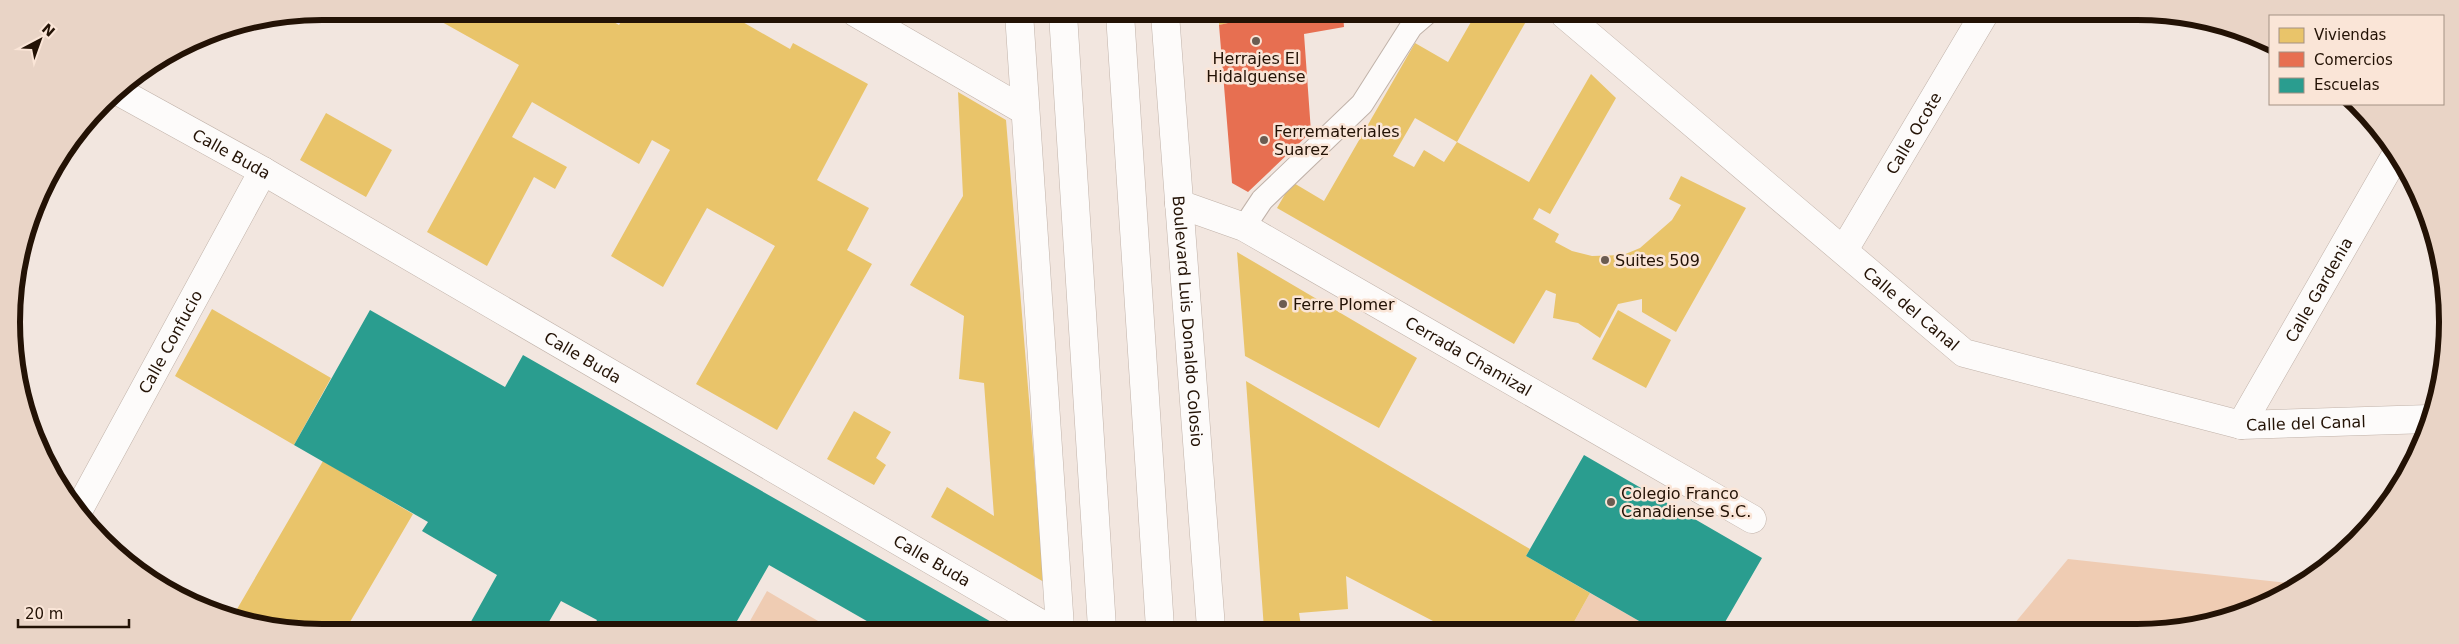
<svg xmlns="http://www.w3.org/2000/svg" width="2459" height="644" font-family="'DejaVu Sans',sans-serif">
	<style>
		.green { fill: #efccb3 }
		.homes { fill: #e9c46a }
		.shops { fill: #e76f51 }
		.schools { fill: #2a9d8f }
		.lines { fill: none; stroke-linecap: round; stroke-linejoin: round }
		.service-casing { stroke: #c0b2a9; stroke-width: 24 }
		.minor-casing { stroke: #c0b2a9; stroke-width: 29 }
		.secondary-casing { stroke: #c0b2a9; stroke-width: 29 }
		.primary-casing { stroke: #c0b2a9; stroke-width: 29 }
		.service { stroke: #fdfbfa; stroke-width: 22 }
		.minor { stroke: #fdfbfa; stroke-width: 28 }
		.secondary { stroke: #fdfbfa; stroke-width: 28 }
		.primary { stroke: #fdfbfa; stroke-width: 28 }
		.poi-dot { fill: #6b5c51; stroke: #fae5d7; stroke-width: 2 }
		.labels { text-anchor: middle; stroke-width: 5; stroke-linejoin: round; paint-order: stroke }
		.poi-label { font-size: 16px; fill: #231205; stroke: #fae5d7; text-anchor: start }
		.street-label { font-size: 16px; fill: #231205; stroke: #fae5d7 }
		.rim { fill: none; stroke: #231205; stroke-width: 6 }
	</style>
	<rect width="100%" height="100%" fill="#f2e6df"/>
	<path class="green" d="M2068,559L2298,584L2274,601L2177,630H2009Z
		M767,591L830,628H746Z
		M1590,593L1653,629H1570Z"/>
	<path class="homes" d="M424,12H596L619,25L627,12L727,13L790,49L793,43L868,84L817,180L869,208L847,250L872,264L777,430L696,384L775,246L707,208L663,287L611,256L670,150L652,140L639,164L532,102L512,137L567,167L555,189L534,177L487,266L427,232L519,65Z
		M935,13H949L947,20Z
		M1219,14H1265V15L1219,25Z
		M1475,15H1525L1528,18L1457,142L1415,118L1393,156L1414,167L1424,150L1444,162L1457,142L1529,182L1591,74L1616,98L1550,214L1539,208L1533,219L1559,234L1555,242L1572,251L1592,256L1623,255L1640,248L1672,220L1681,205L1669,199L1681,176L1746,208L1676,332L1642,312V299L1618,304L1600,338L1578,323L1553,318L1556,294L1546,290L1514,344L1277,208L1292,182L1324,201L1415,43L1448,62Z
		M958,92L1006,120L1044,582L931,517L947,487L994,516L984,383L959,379L964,316L910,285L963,196Z
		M326,113L392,150L366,197L300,160Z
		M1237,252L1417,358L1379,428L1245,356Z
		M212,309L331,378L294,445L175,376Z
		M1618,310L1671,340L1646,388L1592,359Z
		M1246,381L1530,549L1526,556L1590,593L1570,629H1429L1433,621L1346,576L1348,609L1299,613L1301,626L1264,629Z
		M854,411L891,432L876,458L886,465L874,485L827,459Z
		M323,461L413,514L347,627H262L233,616Z"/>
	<path class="shops" d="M1268,14H1343L1344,27L1304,34L1311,132L1248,192L1232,183L1219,25Z"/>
	<path class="schools" d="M370,310L505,387L523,355L1002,628H879L769,565L733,628L593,627L597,620L561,601L546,627H468L497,575L422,531L428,522L294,445Z
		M1584,455L1762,558L1721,629H1653L1526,556Z"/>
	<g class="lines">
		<defs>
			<path id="service" d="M1244,227L1262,200L1362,104L1411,27L1425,15"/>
			<g id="minor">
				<path d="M856,13L1025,111"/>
				<path id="s1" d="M1565,15L1964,353L2241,425L2429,419"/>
				<path id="s2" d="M116,90L263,171L1048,628"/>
				<path id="s3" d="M1179,204L1244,227L1752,519"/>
				<path id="s4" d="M1844,250L1983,16"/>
				<path id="s5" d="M2241,425L2397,153"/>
				<path id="s6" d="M77,513L263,171"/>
			</g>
			<g id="secondary">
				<path d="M1019,13L1060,628"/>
				<path id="s7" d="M1165,14L1211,628"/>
			</g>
			<path id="primary" d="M1063,14L1102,628
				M1120,14L1160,628"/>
		</defs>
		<use href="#service" class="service-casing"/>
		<use href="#minor" class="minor-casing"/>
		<use href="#secondary" class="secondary-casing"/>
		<use href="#primary" class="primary-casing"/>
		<use href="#service" class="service"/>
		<use href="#minor" class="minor"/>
		<use href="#secondary" class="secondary"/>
		<use href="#primary" class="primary"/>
	</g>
	<g class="poi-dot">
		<circle cx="1256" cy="41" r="5"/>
		<circle cx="1264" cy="140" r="5"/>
		<circle cx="1605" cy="260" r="5"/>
		<circle cx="1283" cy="304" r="5"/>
		<circle cx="1611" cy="502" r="5"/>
	</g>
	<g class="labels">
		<g class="poi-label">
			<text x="1256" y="64" text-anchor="middle">Herrajes El<tspan x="1256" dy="18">Hidalguense</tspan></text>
			<text x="1274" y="137">Ferremateriales<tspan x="1274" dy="18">Suarez</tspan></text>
			<text x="1615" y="266">Suites 509</text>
			<text x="1293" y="310">Ferre Plomer</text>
			<text x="1621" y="499">Colegio Franco<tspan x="1621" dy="18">Canadiense S.C.</tspan></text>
		</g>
		<g class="street-label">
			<text dy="6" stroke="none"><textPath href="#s4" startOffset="136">Calle Ocote</textPath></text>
			<text dy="6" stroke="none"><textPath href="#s2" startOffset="132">Calle Buda</textPath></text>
			<text dy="6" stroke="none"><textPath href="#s5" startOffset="156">Calle Gardenia</textPath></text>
			<text dy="6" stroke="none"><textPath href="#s1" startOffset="454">Calle del Canal</textPath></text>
			<text dy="6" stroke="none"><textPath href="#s7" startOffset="308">Boulevard Luis Donaldo Colosio</textPath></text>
			<text dy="6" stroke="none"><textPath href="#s6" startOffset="195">Calle Confucio</textPath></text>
			<text dy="6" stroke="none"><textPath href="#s3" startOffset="328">Cerrada Chamizal</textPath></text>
			<text dy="6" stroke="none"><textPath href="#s2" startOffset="538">Calle Buda</textPath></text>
			<text dy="6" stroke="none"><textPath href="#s1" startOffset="874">Calle del Canal</textPath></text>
			<text dy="6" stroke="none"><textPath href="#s2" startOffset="942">Calle Buda</textPath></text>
		</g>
	</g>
	<path d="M0 0H2459V644H0ZM322 20H2137A302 302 0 0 1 2439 322V322A302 302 0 0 1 2137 624H322A302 302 0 0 1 20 322V322A302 302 0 0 1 322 20Z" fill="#e9d4c6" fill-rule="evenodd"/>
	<path class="rim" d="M322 20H2137A302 302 0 0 1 2439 322V322A302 302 0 0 1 2137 624H322A302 302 0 0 1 20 322V322A302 302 0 0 1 322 20Z"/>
	<rect x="2269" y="15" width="175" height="90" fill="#fae5d7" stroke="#a49183"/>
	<rect x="2279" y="28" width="25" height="15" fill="#e9c46a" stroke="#a49183"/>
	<text x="2314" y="40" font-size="15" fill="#231205">Viviendas</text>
	<rect x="2279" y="52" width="25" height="15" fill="#e76f51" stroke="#a49183"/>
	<text x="2314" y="65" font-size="15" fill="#231205">Comercios</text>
	<rect x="2279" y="78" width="25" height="15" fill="#2a9d8f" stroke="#a49183"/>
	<text x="2314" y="90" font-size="15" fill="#231205">Escuelas</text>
	<g transform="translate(40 40) rotate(41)" stroke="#fae5d7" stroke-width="4" paint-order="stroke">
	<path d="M0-4L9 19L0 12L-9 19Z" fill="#231205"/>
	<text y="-8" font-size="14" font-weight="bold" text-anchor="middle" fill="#231205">N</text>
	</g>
	<path d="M18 619v8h111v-8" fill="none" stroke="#231205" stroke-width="2.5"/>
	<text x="25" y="619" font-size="15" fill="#231205" stroke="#fae5d7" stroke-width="4" paint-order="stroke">20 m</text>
</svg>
